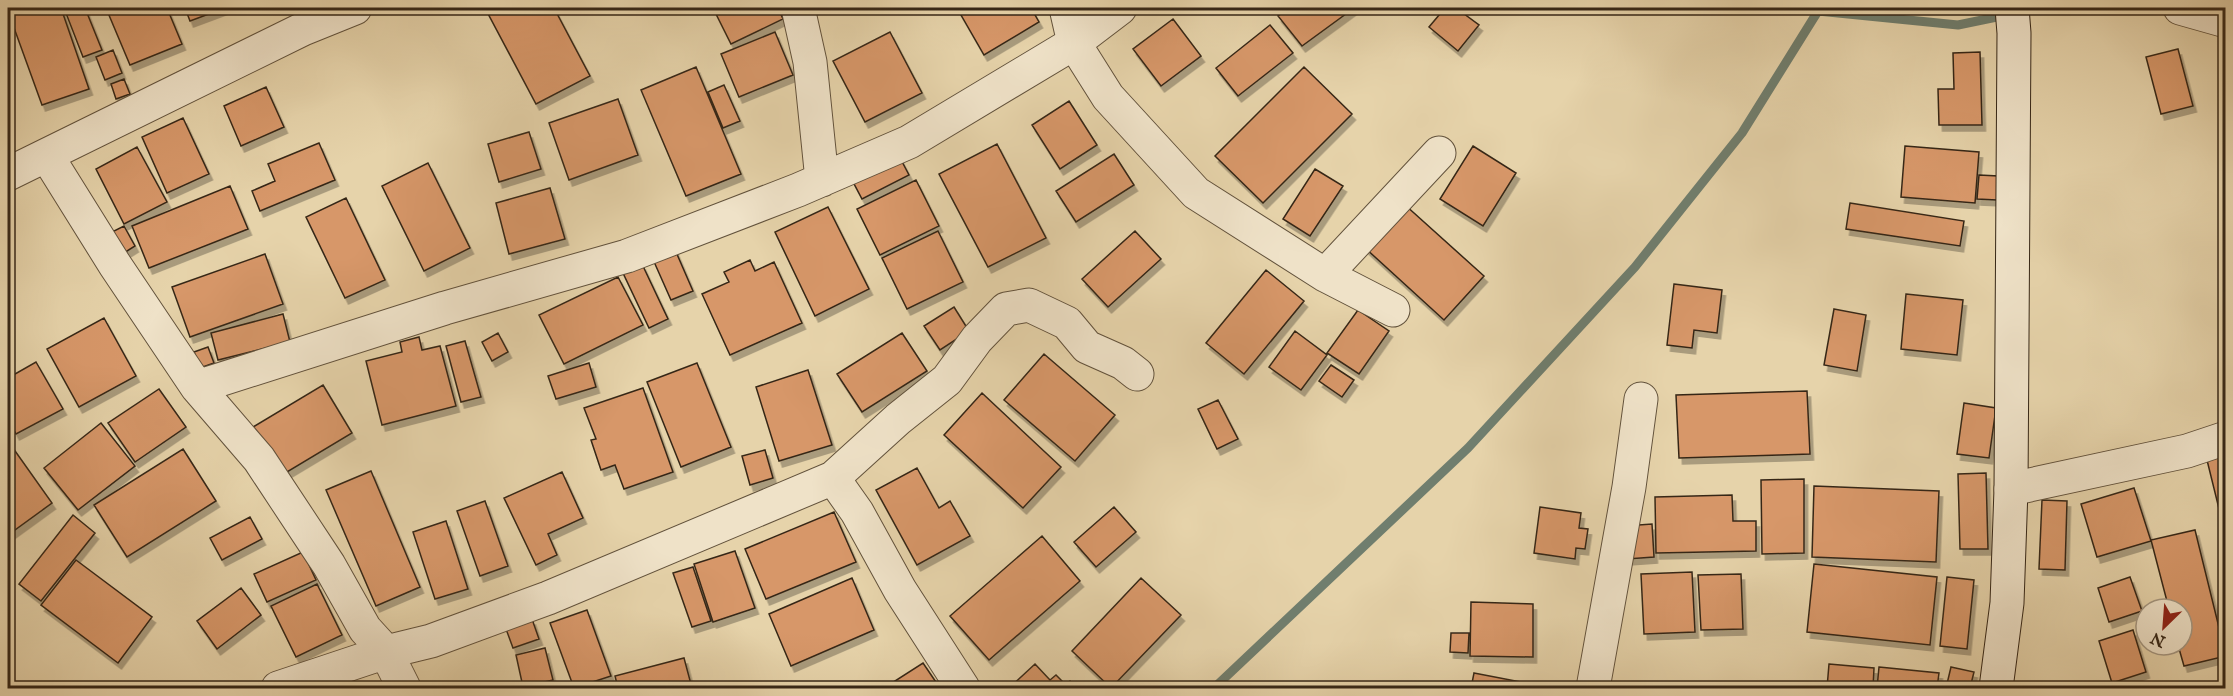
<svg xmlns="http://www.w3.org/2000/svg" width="2233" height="696" font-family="'IM FELL English',serif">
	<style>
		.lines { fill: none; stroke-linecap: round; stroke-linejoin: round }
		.stream { stroke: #707e6e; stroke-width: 9 }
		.building { fill: #d79769; stroke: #362717; stroke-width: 1.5; filter: url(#shadow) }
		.street-casing { stroke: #62523c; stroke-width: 35 }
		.secondary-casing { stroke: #362717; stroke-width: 35 }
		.street { stroke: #efe2c8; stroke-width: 33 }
		.secondary { stroke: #efe2c8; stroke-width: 33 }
	</style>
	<defs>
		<filter id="shadow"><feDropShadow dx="3.5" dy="6" stdDeviation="0" flood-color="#0004"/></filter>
	</defs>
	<rect width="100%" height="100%" fill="#e6d3aa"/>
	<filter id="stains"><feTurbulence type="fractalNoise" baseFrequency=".00333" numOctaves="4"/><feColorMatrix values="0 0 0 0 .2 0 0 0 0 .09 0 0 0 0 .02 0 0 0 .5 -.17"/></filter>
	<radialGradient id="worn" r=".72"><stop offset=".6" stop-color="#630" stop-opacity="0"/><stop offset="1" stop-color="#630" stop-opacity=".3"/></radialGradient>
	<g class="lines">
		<path class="stream" d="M1808,8L1818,11L1958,25L2041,8
			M1214,688L1468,448L1635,267L1742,133L1818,11"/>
	</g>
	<path class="building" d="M28,8H61L89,89L42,105L9,14Z
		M64,8H85L102,50L83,57Z
		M106,8H167L182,44L130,65Z
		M185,8H225L190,21Z
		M485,8H554L590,76L536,104Z
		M713,8H778L783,19L731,44Z
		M957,8H1031L1039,22L984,55Z
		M1289,8H1354L1302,46L1278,16Z
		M1445,8H1456L1479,25L1458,51L1429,27Z
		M1173,19L1201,56L1161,86L1133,49Z
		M1270,25L1293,53L1238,96L1216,68Z
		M775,32L793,75L739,97L721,54Z
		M890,32L922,93L865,122L833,61Z
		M2178,49L2193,106L2161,114L2146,57Z
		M113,50L122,73L105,80L96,57Z
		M1980,52L1982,125H1939L1938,89H1954L1953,53Z
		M696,67L741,174L686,196L641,90Z
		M1304,67L1352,114L1263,203L1215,156Z
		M124,79L130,94L116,99L111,84Z
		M724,85L740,121L723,128L708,92Z
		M266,87L284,127L241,146L224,106Z
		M618,99L638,155L569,180L549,123Z
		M1069,101L1097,145L1060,169L1032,125Z
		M183,118L209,174L167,193L142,137Z
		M529,132L541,169L499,182L488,144Z
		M319,143L335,180L260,211L252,191L275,181L268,164Z
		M997,144L1046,238L988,267L939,174Z
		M1473,146L1516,173L1483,226L1440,199Z
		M1905,146L1979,152L1975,203L1901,197Z
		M137,147L167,202L124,224L96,169Z
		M898,154L909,175L862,199L851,178Z
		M1114,154L1134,185L1076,222L1056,191Z
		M428,163L470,248L424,271L382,186Z
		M1315,169L1343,186L1310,236L1283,219Z
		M1979,175L1998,176L1997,200L1977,199Z
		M916,180L939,226L880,255L857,209Z
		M230,186L248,229L149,268L132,226Z
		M550,188L565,239L509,254L496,203Z
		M346,198L385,280L345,298L306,217Z
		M1850,203L1964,221L1960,246L1846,229Z
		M1404,204L1484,276L1444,320L1364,247Z
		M828,207L869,289L815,316L775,232Z
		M124,226L135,246L124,253L112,232Z
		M938,231L963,282L907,309L882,258Z
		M1135,231L1161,259L1108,307L1082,279Z
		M673,245L693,291L671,300L651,255Z
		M265,254L283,304L190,337L172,287Z
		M750,260L755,271L774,262L802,323L730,355L702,294L729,282L724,272Z
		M642,264L668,319L649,328L623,273Z
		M1266,270L1304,301L1244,374L1206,343Z
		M618,277L643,325L564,364L539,315Z
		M1674,284L1722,290L1717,333L1694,330L1692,348L1667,345Z
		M1906,294L1963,300L1957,355L1901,349Z
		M954,307L969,331L940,350L924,326Z
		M1834,309L1866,315L1857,371L1824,365Z
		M1358,310L1389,331L1359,374L1327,353Z
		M283,314L290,342L218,360L211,333Z
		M104,318L136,376L79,407L47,349Z
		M1295,331L1327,355L1301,390L1269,367Z
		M498,333L508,352L492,361L482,342Z
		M902,333L927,371L862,412L837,374Z
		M419,337L422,350L440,346L456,406L382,425L366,361L402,352L400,342Z
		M465,341L481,397L461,402L446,346Z
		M208,347L214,363L200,368L194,352Z
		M1044,354L1115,415L1075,461L1004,400Z
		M36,362L63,409L16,434L8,419V378Z
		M589,363L596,387L556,399L548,376Z
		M697,363L731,447L681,467L647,382Z
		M1331,365L1354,380L1342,397L1319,381Z
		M808,370L832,445L779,461L756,387Z
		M323,385L352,433L282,475L253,427Z
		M643,388L673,472L624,489L615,465L601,470L591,440L596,439L584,408Z
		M159,389L186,427L135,462L108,423Z
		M1807,391L1810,454L1679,458L1676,395Z
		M982,393L1061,467L1023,508L944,435Z
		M1218,400L1238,439L1217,449L1198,409Z
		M1964,403L1996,408L1989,458L1957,454Z
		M101,423L135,466L78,510L44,468Z
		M8,441L52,503L8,535Z
		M183,449L216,501L127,557L94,505Z
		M765,450L773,478L750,485L742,456Z
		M2226,452V521H2222L2206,456Z
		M917,468L939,508L950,501L970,536L917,565L876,490Z
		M371,471L420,587L376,606L326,490Z
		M562,472L583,518L548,534L557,555L536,565L504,498Z
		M1986,473L1988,549H1960L1958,474Z
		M1804,479V553L1762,554L1761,480Z
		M1814,486L1939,491L1936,562L1812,557Z
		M2134,488L2151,541L2097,557L2081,504Z
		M1732,495L1733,521H1756V551L1656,553L1655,497Z
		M2042,500L2067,501L2065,570L2039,569Z
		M485,501L508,566L480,576L457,511Z
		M1114,507L1136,532L1096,567L1074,542Z
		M1540,507L1581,513L1579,528L1588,529L1585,549L1576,548L1575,559L1534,553Z
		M834,512L856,562L766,599L745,549Z
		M73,515L95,533L41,601L19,584Z
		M250,517L262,539L222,560L210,538Z
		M446,521L468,589L435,599L413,532Z
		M1652,524L1654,557L1627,559L1625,526Z
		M2195,530L2226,656L2184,666L2178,645H2182V609H2169L2151,540Z
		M1042,536L1080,581L989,660L950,616Z
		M735,551L755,608L713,622L694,564Z
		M303,552L316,580L267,602L254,574Z
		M76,560L152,617L118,663L41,605Z
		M1814,564L1937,577L1930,645L1807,632Z
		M693,567L711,621L692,627L673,573Z
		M1692,572L1695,632L1644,634L1641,574Z
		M1741,574L1743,629L1701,630L1698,575Z
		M1947,577L1974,580L1967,649L1940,646Z
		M2130,577L2142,611L2109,622L2098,588Z
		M852,578L874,630L791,666L769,614Z
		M1141,578L1181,615L1111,688L1072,651Z
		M317,584L342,635L296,657L271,606Z
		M241,588L261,615L217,649L197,621Z
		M1471,602L1533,604V657L1470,656Z
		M587,610L611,676L574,688L550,623Z
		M532,619L539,639L513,648L506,629Z
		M2133,630L2146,672L2112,683L2099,641Z
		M1451,633H1469L1468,653L1450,652Z
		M545,648L553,680L523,687L516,655Z
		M684,658L692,688H618L615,676Z
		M923,663L940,688H884Z
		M1035,664L1050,680L1056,675L1066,685L1070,681L1077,688H1009Z
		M1829,664L1874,668L1873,688H1827Z
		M1879,667L1939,673L1937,688H1877Z
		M1951,667L1974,672L1970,688H1946Z
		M1474,673L1531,684V688H1471Z"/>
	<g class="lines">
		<defs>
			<path id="street" d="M798,8L810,62L822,180
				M1066,8L1074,43L1108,97L1196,193L1325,275L1393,310
				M2180,8L2226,21
				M47,156L115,265L197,387L259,459L329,565L365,629L386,652L404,688
				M8,174L303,29L355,8
				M1325,275L1439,153
				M197,387L445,308L627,256L798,190L909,142L1074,43L1120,8
				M833,478L857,512L900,590L963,688
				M2011,489L2187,451L2226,438
				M278,688L386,652L431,641L548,598L833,478L898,419L947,380L977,339L1006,309L1029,305L1067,323L1087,347L1123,363L1137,374
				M1593,688L1629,487L1641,399"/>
			<path id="secondary" d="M1996,688L2007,603L2011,489L2014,33L2012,8"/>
		</defs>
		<use href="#street" class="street-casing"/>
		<use href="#secondary" class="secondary-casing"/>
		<use href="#street" class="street"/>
		<use href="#secondary" class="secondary"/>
	</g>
	<rect width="2233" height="696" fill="none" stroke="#e6d3aa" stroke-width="30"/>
	<rect x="9" y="9" width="2215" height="678" fill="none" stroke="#362717" stroke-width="3"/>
	<rect x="15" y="15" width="2203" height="666" fill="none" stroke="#362717" stroke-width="1.5"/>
	<g transform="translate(2164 627) rotate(205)"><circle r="28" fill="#efe2c8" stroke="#a59781" stroke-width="1.5"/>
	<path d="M0-4.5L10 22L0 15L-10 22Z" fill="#8f2418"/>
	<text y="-9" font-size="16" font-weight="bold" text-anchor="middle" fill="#362717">N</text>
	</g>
	<rect width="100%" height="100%" filter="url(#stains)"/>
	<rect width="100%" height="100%" fill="url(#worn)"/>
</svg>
